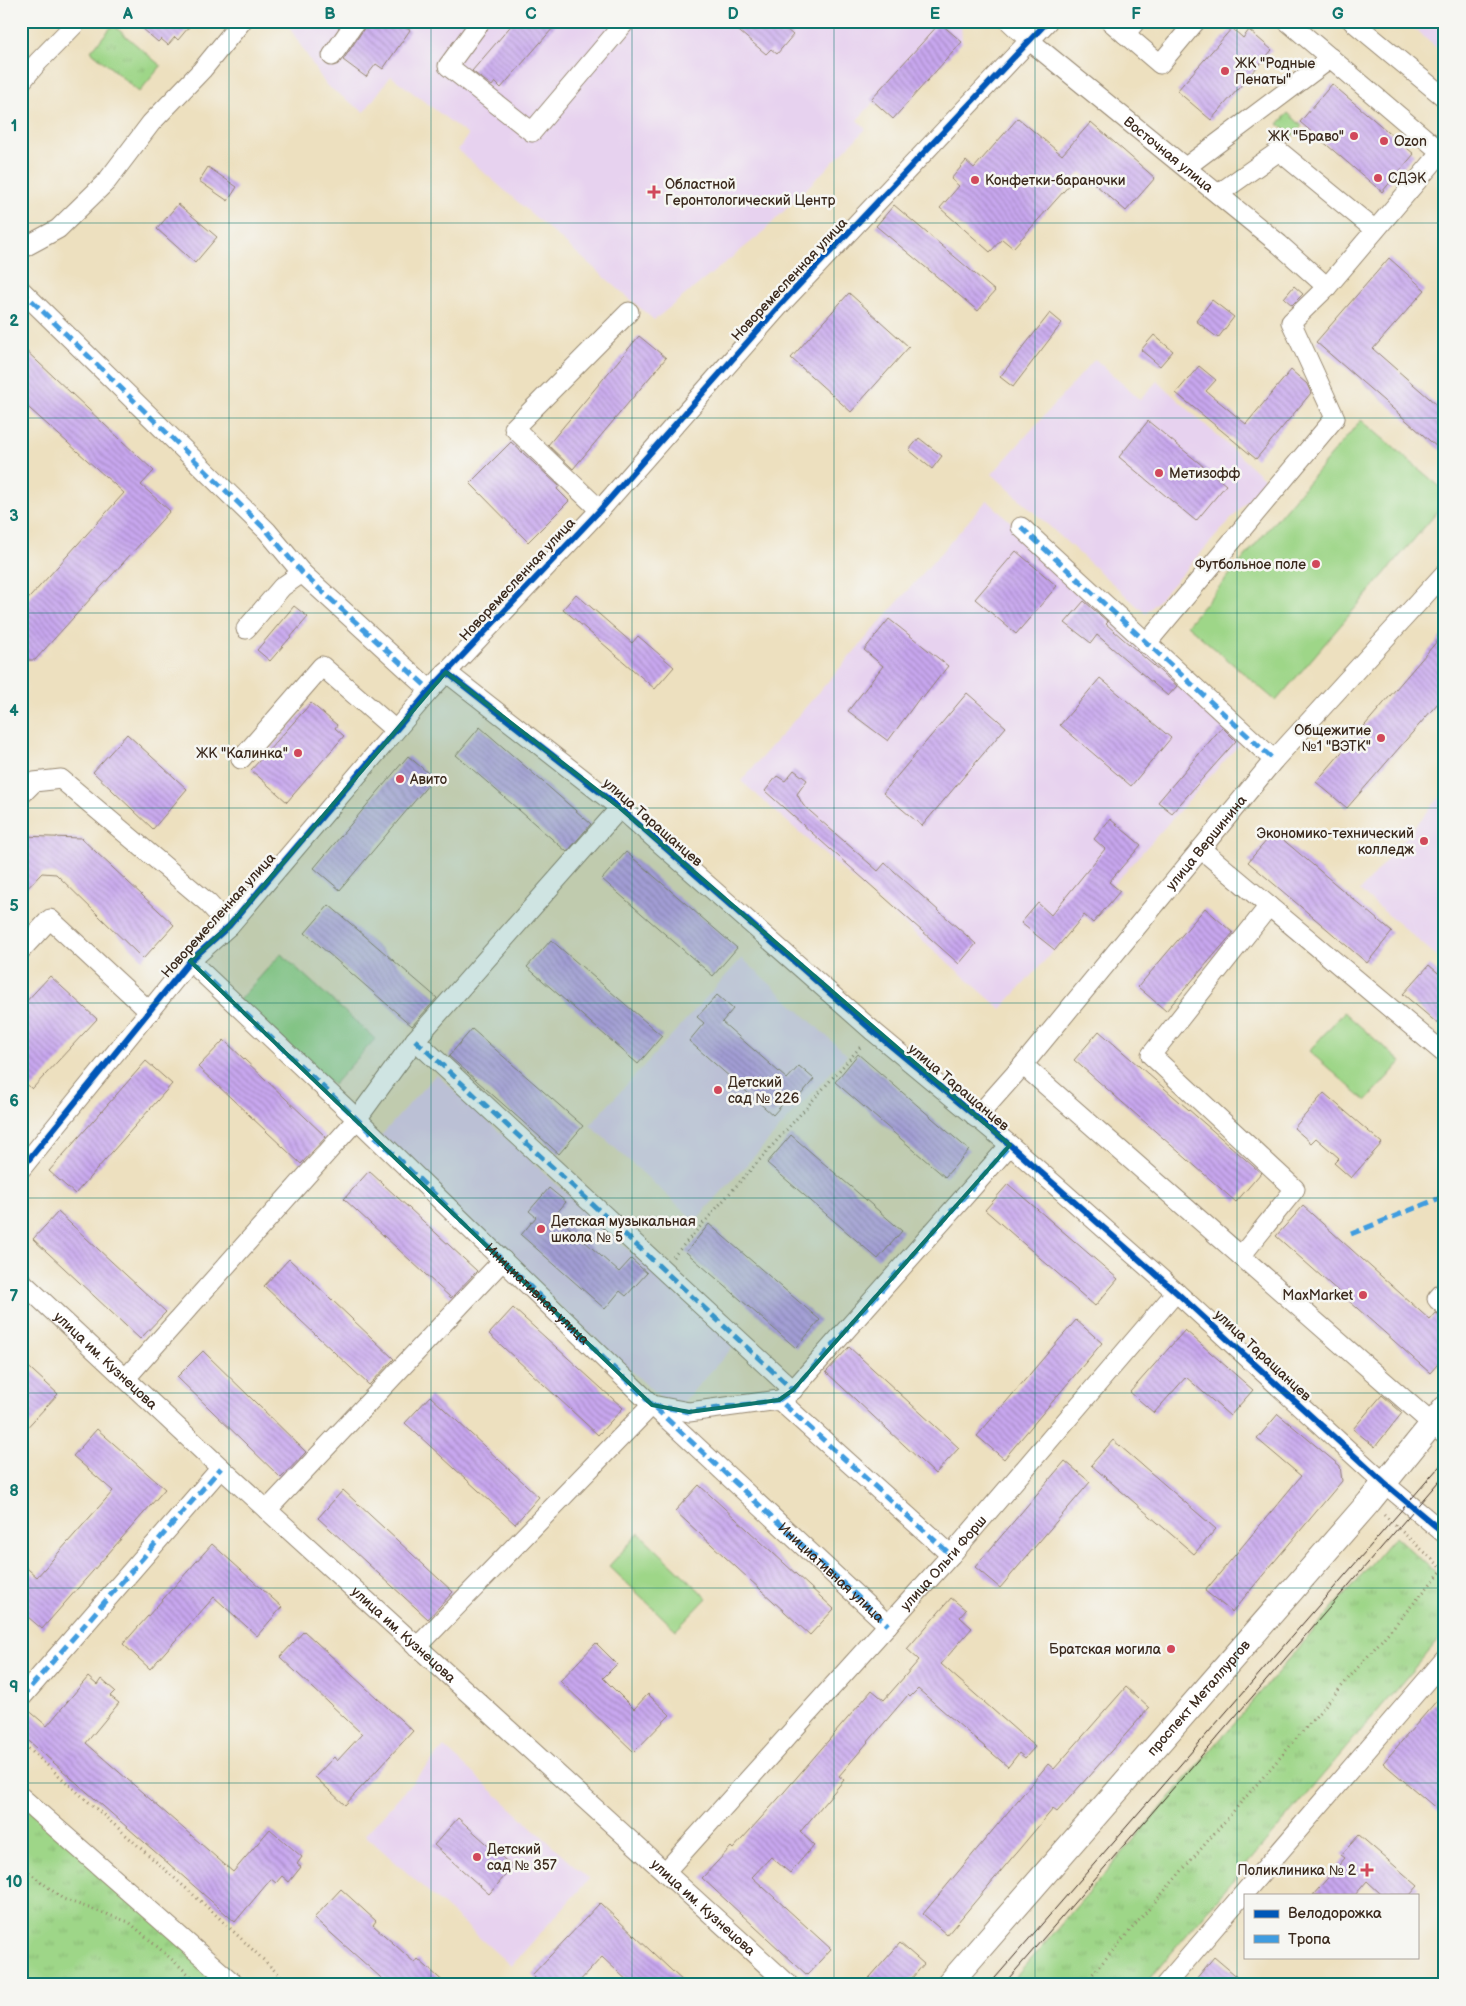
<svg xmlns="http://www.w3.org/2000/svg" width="1466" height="2006" font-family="'Balsamiq Sans',sans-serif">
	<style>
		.built { fill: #e7d2ef }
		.grass { fill: #9ed688; stroke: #6c8053 }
		.park { fill: url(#park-tufts); stroke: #6c8053 }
		.building { fill: url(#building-back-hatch) }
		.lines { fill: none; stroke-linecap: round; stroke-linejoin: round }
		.minor-casing { stroke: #94856e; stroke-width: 21 }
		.major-casing { stroke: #94856e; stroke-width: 26 }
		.path { stroke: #94856e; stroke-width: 3; stroke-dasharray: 1 4; stroke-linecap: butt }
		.minor { stroke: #fff; stroke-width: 19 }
		.major { stroke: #fff; stroke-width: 24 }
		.tram { stroke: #3b2a1e; stroke-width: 1 }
		.quiet { stroke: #3f9ce0; stroke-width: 5; stroke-dasharray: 10 5; stroke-linecap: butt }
		.cycleway-casing { stroke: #f6f6f2; stroke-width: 9 }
		.cycleway { stroke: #0057b8; stroke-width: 6 }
		.marked { fill: #0f766e; fill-opacity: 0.2; stroke: #0f766e; stroke-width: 4; stroke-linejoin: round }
		.grid { fill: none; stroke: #0f766e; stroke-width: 1; stroke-opacity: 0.55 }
		.poi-dot { fill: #d1495b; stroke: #f6f6f2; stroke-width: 2 }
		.labels { text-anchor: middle; stroke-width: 5; stroke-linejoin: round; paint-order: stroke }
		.poi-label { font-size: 14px; fill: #3b2a1e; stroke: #f6f6f2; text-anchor: start }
		.street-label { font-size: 14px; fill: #3b2a1e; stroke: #f6f6f2 }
		.neatline { fill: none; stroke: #0f766e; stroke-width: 2 }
		.grid-label { font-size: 16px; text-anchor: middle; font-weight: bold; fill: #0f766e }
	</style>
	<defs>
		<pattern id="park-tufts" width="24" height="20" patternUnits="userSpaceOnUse" patternTransform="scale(1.25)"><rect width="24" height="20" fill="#9ed688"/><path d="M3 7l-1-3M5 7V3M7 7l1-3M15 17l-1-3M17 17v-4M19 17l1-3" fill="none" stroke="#89b875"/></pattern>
		<pattern id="building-back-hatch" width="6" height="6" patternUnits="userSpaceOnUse" patternTransform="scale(1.25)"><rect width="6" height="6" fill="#c8a7ef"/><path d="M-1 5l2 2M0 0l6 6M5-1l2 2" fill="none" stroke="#a488c1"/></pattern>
	</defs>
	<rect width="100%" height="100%" fill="#f6f6f2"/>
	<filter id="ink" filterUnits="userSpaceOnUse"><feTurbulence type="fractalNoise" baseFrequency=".02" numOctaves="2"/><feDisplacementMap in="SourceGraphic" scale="10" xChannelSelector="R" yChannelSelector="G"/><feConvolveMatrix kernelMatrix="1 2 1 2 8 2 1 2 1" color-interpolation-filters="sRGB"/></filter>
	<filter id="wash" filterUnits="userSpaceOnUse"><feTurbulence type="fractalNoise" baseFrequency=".0096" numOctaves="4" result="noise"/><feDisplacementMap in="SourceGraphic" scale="20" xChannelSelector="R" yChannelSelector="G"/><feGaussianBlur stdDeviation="1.12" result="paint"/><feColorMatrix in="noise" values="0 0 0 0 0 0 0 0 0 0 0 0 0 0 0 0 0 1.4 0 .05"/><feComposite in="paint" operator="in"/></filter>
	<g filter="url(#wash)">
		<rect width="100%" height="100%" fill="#ede0bf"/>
		<path class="built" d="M285,21H961L962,42L893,119L874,102L857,120L866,129L761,234L654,320L458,150L468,135L391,76L364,112L326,85Z
			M1405,21H1445V55Z
			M1095,359L1140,400L1157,381L1266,480L1146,614L992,474Z
			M987,500L1244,739L1001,1009L741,781Z
			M1445,791V963L1360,891Z
			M742,958L847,1055L695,1221L590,1125Z
			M436,1074L734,1346L675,1411L378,1139Z
			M444,1747L589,1879L511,1966L365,1835Z"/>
		<path class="grass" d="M1361,420L1445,491V503L1276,701L1187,625Z
			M281,954L375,1039L333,1085L239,1000Z
			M1344,1012L1401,1062L1366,1101L1309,1051Z
			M639,1533L707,1598L676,1630L609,1566Z"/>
		<path class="park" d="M113,25L161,66L139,92L91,51Z
			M1288,113L1302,126L1293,136L1278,124Z
			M1395,1536L1445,1581V1632L1144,1985H1009Z
			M21,1801L230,1985H21Z"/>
		<g id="blocks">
			<path class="building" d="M134,21H194L178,40L175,37L168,45L161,39L158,42Z
				M367,21H408L404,27L410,30L383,69L376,64L366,77L343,60L365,27Z
				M515,21H559L501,88L495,82L492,86L472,71Z
				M727,21H792L786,29L793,35L777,54L771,49L766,54Z
				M940,23L962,42L893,119L871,99Z
				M1232,28L1243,38L1249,30L1272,50L1211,120L1177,91Z
				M1332,84L1414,154L1382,192L1300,122Z
				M1018,118L1062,155L1091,122L1155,178L1126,211L1081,172L1013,248L1002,239L990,252L940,208L959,186L951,179L966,161L974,168Z
				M208,167L237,187L228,201L199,181Z
				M178,204L217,237L195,263L157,229Z
				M894,205L995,291L978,311L876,226Z
				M1389,258L1425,290L1373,349L1445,412V454L1316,342Z
				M1294,286L1303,294L1292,305L1284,298Z
				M849,293L909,347L851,412L791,358Z
				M1212,300L1234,317L1218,338L1196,321Z
				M1050,313L1062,323L1013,387L1000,377Z
				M1154,335L1173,351L1160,366L1141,350Z
				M639,336L666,358L573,469L548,445Z
				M21,346L154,471L141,485L170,511L35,660H21V607L124,493L21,401Z
				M1199,366L1216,380L1206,391L1246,424L1291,370L1307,384L1311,393L1256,459L1176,393Z
				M1148,421L1226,485L1196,521L1119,457Z
				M919,438L942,456L932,469L909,450Z
				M511,442L559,486L557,489L569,501L528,542L470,483Z
				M1016,551L1057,586L1016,634L975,599Z
				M576,594L632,643L638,636L674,667L655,689L563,609Z
				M1084,601L1108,622L1106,624L1177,686L1168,696L1097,635L1091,643L1065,623Z
				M294,606L308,617L270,661L257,650Z
				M889,619L948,666L923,698L921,696L888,741L848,711L883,666L864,650Z
				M1445,632V695L1347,808L1316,782Z
				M1100,678L1171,738L1131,786L1060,725Z
				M967,693L1006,727L922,826L883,793Z
				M311,703L337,725L335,728L344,736L287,802L251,770Z
				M480,727L591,824L567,852L456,755Z
				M1222,727L1236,741L1172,813L1158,802Z
				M127,734L187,789L153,829L93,772Z
				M408,756L434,778L340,890L314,868Z
				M794,770L807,780L797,794L803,805L878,871L885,863L976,944L959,964L765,791L777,776L785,781Z
				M1110,819L1141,845L1109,882L1120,891L1093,923L1084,915L1055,950L1021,923L1038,903L1051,915L1105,849L1094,839Z
				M1274,832L1392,932L1367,963L1248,862Z
				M21,836L81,838L174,925L143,959L56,874L42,873L21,895Z
				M626,852L737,948L713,976L602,879Z
				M329,905L437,998L412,1026L305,933Z
				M1205,908L1233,933L1166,1011L1138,987Z
				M551,940L662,1036L638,1064L527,967Z
				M1429,965L1445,979V1030L1403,994Z
				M50,976L97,1019L32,1089L21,1079V1007Z
				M717,995L733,1009L722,1022L787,1079L799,1066L814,1079L794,1103L788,1098L773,1115L689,1041L704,1023L697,1017Z
				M472,1029L583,1126L559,1154L449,1056Z
				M1099,1031L1261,1173L1236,1202L1074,1060Z
				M224,1040L326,1137L301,1164L198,1067Z
				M858,1054L969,1150L945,1177L835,1082Z
				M146,1061L172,1084L75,1194L49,1171Z
				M1324,1093L1382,1143L1351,1178L1334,1163L1339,1158L1316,1138L1311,1143L1294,1128Z
				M791,1135L902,1231L878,1259L767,1163Z
				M369,1171L477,1271L451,1298L344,1199Z
				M1008,1184L1118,1279L1095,1306L985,1210Z
				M549,1188L566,1202L555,1215L619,1272L631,1259L647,1273L626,1296L620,1291L605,1309L521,1235L536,1217L529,1211Z
				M1303,1206L1430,1320L1436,1313L1445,1317V1356L1430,1373L1276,1236Z
				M58,1212L166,1312L140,1339L33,1239Z
				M709,1224L820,1320L796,1348L686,1252Z
				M289,1259L394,1359L369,1385L264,1286Z
				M513,1308L623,1408L598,1435L489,1334Z
				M1076,1320L1102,1343L1004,1459L977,1436Z
				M1185,1330L1253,1390L1230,1416L1186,1377L1154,1413L1130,1392Z
				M849,1347L959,1448L935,1474L826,1372Z
				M203,1351L306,1452L281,1478L177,1377Z
				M21,1360L58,1394L21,1434Z
				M1382,1395L1402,1413L1375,1447L1353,1429Z
				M430,1396L539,1497L515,1524L405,1423Z
				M1278,1414L1340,1466L1342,1481L1232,1612L1205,1591L1301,1476L1257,1439Z
				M97,1429L165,1489L42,1629L21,1611V1563L37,1577L113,1491L73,1456Z
				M1113,1440L1216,1529L1194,1554L1091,1465Z
				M1065,1461L1090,1482L1000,1588L975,1567Z
				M699,1485L834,1609L810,1635L675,1511Z
				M343,1490L453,1592L428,1619L318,1518Z
				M212,1544L282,1607L257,1636L214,1597L150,1669L123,1644Z
				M951,1598L966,1610L960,1617L972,1628L941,1664L1035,1747L1025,1758L1019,1753L1008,1767L918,1689L910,1697L908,1695L839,1776L844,1780L800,1832L814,1845L790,1873L771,1857L752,1877L831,1949L807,1975L702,1878L731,1847L733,1849L778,1799L872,1690L884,1700L919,1660L907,1649Z
				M304,1631L413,1731L345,1805L315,1777L334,1757L337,1761L362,1734L280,1657Z
				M596,1643L617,1664L603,1678L634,1709L648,1694L670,1715L634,1752L560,1681Z
				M88,1677L97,1685L101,1679L115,1691L110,1696L119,1703L86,1743L233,1872L270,1829L302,1857L297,1864L301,1867L289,1882L282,1876L276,1883L271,1879L235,1922L21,1734V1709L26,1708L47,1726Z
				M1126,1687L1149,1708L1057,1812L1053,1809L947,1935L923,1914L1048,1764L1054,1769Z
				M1445,1691V1816L1383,1763Z
				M458,1818L513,1867L489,1894L434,1845Z
				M1359,1835L1418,1886L1410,1895H1382L1367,1881L1355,1895H1313L1345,1858L1341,1855Z
				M341,1889L376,1921L373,1925L415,1963L418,1959L447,1985H389L314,1918Z
				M600,1903L687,1985H632L602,1957L576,1985H542L532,1975Z
				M900,1943L924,1964L906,1985H863Z
				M1214,1957L1247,1985H1191Z"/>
		</g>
	</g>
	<g filter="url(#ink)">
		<use href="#blocks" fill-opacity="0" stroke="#94856e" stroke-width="1"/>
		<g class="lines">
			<defs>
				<g id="minor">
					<path d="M481,21L448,66L532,132L626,21"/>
					<path id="s1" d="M1009,21L1030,41L1279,244L1327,287"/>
					<path d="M1110,21L1125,34L1136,21"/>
					<path d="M1287,21L1441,152"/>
					<path d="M1352,21L1445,98"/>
					<path d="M1125,34L1160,64L1196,21"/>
					<path d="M332,56L356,21"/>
					<path d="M21,82L38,62L78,21"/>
					<path d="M1186,167L1331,58"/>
					<path d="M1218,194L1279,151L1375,230"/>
					<path d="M21,249L58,229L107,181L151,123L202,70L242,21"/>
					<path d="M21,290L267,531L302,573L430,690"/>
					<path d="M600,510L514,428L629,312"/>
					<path d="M1021,527L1274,760"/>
					<path d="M246,629L282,587L302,573"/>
					<path d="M1146,644L1335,418L1291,322L1327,287L1445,148"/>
					<path d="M446,672L620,808L874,1032L1010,1145L1176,1292L1384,1483L1445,1534"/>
					<path d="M241,759L322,666L395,730"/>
					<path d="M21,795L34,782L61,779L208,903L229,926"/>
					<path d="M1201,849L1445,1054"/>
					<path d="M21,950L50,919L150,1012"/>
					<path id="s2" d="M190,961L357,1119L652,1405L888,1625"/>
					<path d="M415,1040L793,1390"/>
					<path d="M1023,1065L1445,1435"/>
					<path id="s3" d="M976,1118L1023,1065L1274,760L1445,573"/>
					<path d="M21,1169L190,961L229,926L430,690L600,510L781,304L1048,21"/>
					<path d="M1241,1256L1295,1189L1151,1055L1269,906"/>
					<path id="s4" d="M21,1281L221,1468L789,1985"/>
					<path d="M1445,1290L1437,1299L1445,1306"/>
					<path d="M126,1378L357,1119L415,1040L620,808"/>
					<path d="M784,1397L793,1390L1010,1145"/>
					<path d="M267,1510L503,1260"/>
					<path d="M417,1647L652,1405L689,1412L779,1400L951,1555"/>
					<path d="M21,1698L221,1468"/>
					<path d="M21,1797L235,1985"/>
					<path id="s5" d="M665,1872L951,1555L1176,1292"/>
					<path d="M1165,1985L1445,1659"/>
				</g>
				<g id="major">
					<path id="s6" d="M948,1985L1369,1502L1445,1408"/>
				</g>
			</defs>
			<use href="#minor" class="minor-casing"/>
			<use href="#major" class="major-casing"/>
			<path class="path" d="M673,1257L862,1045
				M1384,1515L1444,1570
				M21,1742L215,1914L290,1985
				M21,1866L63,1899L129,1922L201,1985
				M21,1972L36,1985
				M1083,1985L1445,1567"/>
			<use href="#minor" class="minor"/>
			<use href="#major" class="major"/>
			<path class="tram" d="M989,1985L1445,1460
				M1003,1985L1445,1474"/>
			<path class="quiet" d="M21,290L267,531L302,573L430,690
				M1021,527L1274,760
				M190,961L357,1119L652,1405L888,1625
				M415,1040L793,1390
				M1351,1234L1445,1196
				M779,1400L793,1390L1010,1145
				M652,1405L689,1412L779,1400L951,1555
				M21,1698L221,1468"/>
			<defs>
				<path id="cycleway" d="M446,672L620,808L874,1032L1010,1145L1176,1292L1384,1483L1445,1534
					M21,1169L190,961L229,926L430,690L600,510L781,304L1048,21"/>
			</defs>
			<use href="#cycleway" class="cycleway-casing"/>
			<use href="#cycleway" class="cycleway"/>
		</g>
	</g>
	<path class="marked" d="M446,672L620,808L1010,1145L793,1390L779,1400L689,1412L652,1405L190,961L229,926Z"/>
	<path class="grid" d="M229,21V1985M431,21V1985M632,21V1985M834,21V1985M1035,21V1985M1237,21V1985M21,223H1445M21,418H1445M21,613H1445M21,808H1445M21,1003H1445M21,1198H1445M21,1393H1445M21,1588H1445M21,1783H1445"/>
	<g class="poi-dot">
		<circle cx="1225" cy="71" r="5"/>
		<circle cx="1354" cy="136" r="5"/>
		<circle cx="1384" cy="141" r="5"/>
		<circle cx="1378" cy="178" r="5"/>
		<circle cx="975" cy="180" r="5"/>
		<path d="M651.5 184.5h5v5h5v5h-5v5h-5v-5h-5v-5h5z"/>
		<circle cx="1159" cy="473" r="5"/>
		<circle cx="1316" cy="564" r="5"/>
		<circle cx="1381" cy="738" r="5"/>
		<circle cx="298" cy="753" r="5"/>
		<circle cx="400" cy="779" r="5"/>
		<circle cx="1424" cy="841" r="5"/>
		<circle cx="718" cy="1090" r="5"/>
		<circle cx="541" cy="1229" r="5"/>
		<circle cx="1363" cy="1295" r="5"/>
		<circle cx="1171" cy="1649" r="5"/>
		<circle cx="477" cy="1857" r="5"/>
		<path d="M1364.5 1862.5h5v5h5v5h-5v5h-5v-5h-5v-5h5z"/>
	</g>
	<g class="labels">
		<g class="poi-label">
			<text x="1235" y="68">ЖК "Родные<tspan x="1235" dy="16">Пенаты"</tspan></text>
			<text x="1344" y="141" text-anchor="end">ЖК "Браво"</text>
			<text x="1394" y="146">Ozon</text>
			<text x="1388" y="183">СДЭК</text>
			<text x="985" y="185">Конфетки-бараночки</text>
			<text x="665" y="189">Областной<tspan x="665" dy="16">Геронтологический Центр</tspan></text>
			<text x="1169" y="478">Метизофф</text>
			<text x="1306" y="569" text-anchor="end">Футбольное поле</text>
			<text x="1371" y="735" text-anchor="end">Общежитие<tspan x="1371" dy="16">№1 "ВЭТК"</tspan></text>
			<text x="288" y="758" text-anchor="end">ЖК "Калинка"</text>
			<text x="410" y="784">Авито</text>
			<text x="1414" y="838" text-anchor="end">Экономико-технический<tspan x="1414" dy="16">колледж</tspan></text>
			<text x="728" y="1087">Детский<tspan x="728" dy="16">сад № 226</tspan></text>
			<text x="551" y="1226">Детская музыкальная<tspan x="551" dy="16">школа № 5</tspan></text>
			<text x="1353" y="1300" text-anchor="end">MaxMarket</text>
			<text x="1161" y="1654" text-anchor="end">Братская могила</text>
			<text x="487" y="1854">Детский<tspan x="487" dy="16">сад № 357</tspan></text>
			<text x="1356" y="1875" text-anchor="end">Поликлиника № 2</text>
		</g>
		<g class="street-label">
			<text dy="5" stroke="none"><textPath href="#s1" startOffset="208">Восточная улица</textPath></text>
			<text transform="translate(789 279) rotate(-47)" y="5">Новоремесленная улица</text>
			<text transform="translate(517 579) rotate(-47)" y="5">Новоремесленная улица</text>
			<text transform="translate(653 822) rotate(41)" y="5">улица Таращанцев</text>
			<text dy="5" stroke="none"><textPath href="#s3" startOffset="359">улица Вершинина</textPath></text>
			<text transform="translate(218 915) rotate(-48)" y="5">Новоремесленная улица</text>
			<text transform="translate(959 1087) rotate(40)" y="5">улица Таращанцев</text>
			<text dy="5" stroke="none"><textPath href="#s2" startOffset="481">Инициативная улица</textPath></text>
			<text transform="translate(1263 1355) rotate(43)" y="5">улица Таращанцев</text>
			<text dy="5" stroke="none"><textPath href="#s4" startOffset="116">улица им. Кузнецова</textPath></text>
			<text dy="5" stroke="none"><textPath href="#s5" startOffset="416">улица Ольги Форш</textPath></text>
			<text dy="5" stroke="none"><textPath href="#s2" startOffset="886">Инициативная улица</textPath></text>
			<text dy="5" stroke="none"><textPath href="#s4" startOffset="521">улица им. Кузнецова</textPath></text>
			<text dy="5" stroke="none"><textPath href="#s6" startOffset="381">проспект Металлургов</textPath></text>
			<text dy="5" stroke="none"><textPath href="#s4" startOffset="926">улица им. Кузнецова</textPath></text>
		</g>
	</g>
	<rect width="1466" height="2006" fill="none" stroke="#f6f6f2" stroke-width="55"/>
	<rect x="1244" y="1894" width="175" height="65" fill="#f6f6f2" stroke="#aba49d"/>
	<rect x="1254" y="1910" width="25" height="8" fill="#0057b8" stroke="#aba49d"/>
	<text x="1288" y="1918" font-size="15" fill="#3b2a1e">Велодорожка</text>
	<rect x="1254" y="1935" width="25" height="8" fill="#3f9ce0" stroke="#aba49d"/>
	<text x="1288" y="1944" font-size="15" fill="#3b2a1e">Тропа</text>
	<rect x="28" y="28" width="1410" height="1950" class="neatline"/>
	<g class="grid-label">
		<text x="128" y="19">A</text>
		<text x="330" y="19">B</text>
		<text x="531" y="19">C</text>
		<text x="733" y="19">D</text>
		<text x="935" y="19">E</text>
		<text x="1136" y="19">F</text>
		<text x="1338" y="19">G</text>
		<text x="14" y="131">1</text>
		<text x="14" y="326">2</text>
		<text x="14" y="521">3</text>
		<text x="14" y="716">4</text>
		<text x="14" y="911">5</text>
		<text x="14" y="1106">6</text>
		<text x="14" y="1301">7</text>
		<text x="14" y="1496">8</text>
		<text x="14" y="1692">9</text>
		<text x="14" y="1887">10</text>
	</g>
</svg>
